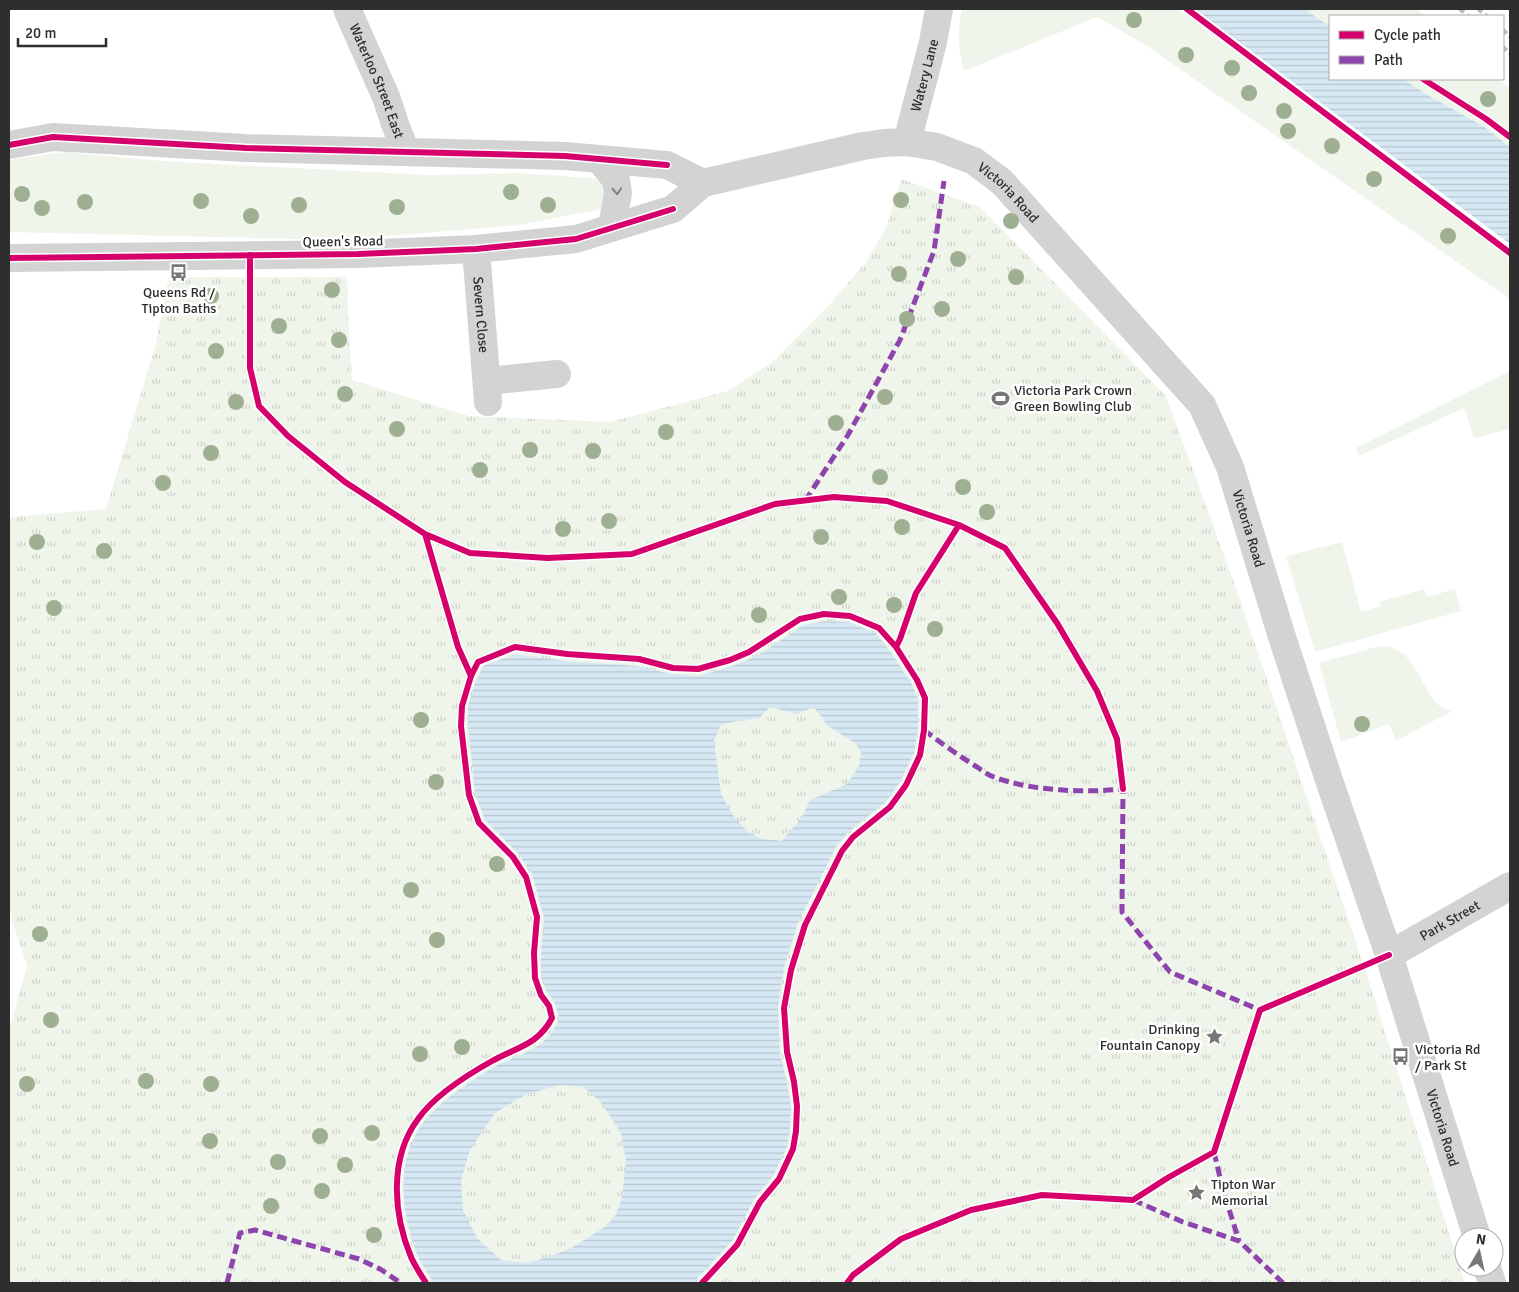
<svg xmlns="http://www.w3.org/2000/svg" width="1519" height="1292" font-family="Signika,sans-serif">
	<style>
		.green { fill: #f0f5eb }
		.forest { fill: url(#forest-crowns) }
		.park { fill: url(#park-tufts) }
		.water { fill: url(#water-rules); fill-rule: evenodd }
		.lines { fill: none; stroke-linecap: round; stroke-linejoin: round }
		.minor { stroke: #d3d3d3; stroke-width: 28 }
		.rail { stroke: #bababa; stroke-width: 4; stroke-dasharray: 5 4; stroke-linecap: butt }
		.quiet { stroke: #8e44ad; stroke-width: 5; stroke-dasharray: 10 5; stroke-linecap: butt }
		.cycleway-casing { stroke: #fff; stroke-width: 9 }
		.cycleway { stroke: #d6006c; stroke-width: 6 }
		.tree { fill: #9faf92 }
		.oneway { stroke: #808080 }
		.labels { text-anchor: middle; stroke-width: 5; stroke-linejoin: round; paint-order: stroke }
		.street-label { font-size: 14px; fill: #2e2e2e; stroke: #fff }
		.poi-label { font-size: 14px; fill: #2e2e2e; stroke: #fff; text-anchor: start }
	</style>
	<defs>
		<pattern id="forest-crowns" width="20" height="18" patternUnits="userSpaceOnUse" patternTransform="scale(1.25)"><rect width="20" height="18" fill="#f0f5eb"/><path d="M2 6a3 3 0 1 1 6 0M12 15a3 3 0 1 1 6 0" fill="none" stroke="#ced2ca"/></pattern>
		<pattern id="park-tufts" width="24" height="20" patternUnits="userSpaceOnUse" patternTransform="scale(1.25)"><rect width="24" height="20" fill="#f0f5eb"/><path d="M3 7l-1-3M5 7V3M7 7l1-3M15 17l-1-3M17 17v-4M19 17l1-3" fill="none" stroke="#ced2ca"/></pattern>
		<pattern id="water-rules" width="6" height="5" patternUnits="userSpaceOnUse" patternTransform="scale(1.25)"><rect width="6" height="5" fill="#d6e8f3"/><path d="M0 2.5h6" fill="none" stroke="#b8c7d1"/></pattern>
	</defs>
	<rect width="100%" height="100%" fill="#fff"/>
	<path class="green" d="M962,9H1179L1510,258V299L1144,44L1097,17L964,71C958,51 957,29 962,9Z
		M1305,9H1332L1343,16H1330V27Z
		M1403,79H1499L1510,88V147L1483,127L1426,94Z
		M65,152L162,161L430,175L519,173L602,179L611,199L602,209L518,225L342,240L9,232V160Z
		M1510,371V429L1474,438L1464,408L1359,456L1356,448Z
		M1342,542L1361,612L1380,606L1379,602L1424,589L1427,597L1455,589L1461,611L1315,652L1286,556Z
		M1387,646C1415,653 1417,678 1433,698C1435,701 1438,705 1441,707C1444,709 1449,710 1452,711L1396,741L1389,724L1341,742L1319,663L1376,647Z"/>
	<path class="forest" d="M1332,9H1416L1423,15L1343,16Z"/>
	<path class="park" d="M901,179L980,207L1166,396L1237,591L1364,966L1465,1283H9V1029L27,966L9,912V517L106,509L155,347L169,277H347L348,315L352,380L469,416L610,422L728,391L771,363L830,304L867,261L886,228Z"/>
	<path class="water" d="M1195,9H1305L1330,27V79H1403L1426,94L1484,127L1510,147V244Z
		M825,621L849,622L875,633L890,651L911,683L918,699V729L914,753L900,782L886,802L848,832L836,847L798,923L784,968L778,1007L780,1053L787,1083L791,1106L790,1130L787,1147L773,1176L755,1198L732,1241L693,1283H434C428,1274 421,1264 417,1254C401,1213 395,1160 423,1123C439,1101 471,1081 494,1067C513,1057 539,1051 552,1032C555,1028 557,1023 559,1019L555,1003L547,992L541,977V953L544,917L532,874L518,853L485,820L475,794L468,725V707L474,686L483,666L515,654L566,661L637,666L672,674L699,676L732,666L752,658L768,649L803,625ZM770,707L796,714L814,707L828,726L855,743L861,752L859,766L847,784L810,800L802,817L782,841L762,839L747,831L733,815L721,794L714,740L721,725L737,721L759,718ZM560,1085L583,1087L600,1101L621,1133L626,1161L622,1197L616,1215L605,1227L571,1248L549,1257L527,1263L501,1260L477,1238L463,1210L461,1180L470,1150L495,1113L527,1094Z"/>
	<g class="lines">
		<g class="minor">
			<path id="s1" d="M347,9L386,97L395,124L406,152"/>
			<path id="s2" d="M907,142L933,42L939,9"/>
			<path d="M9,145L53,137L246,148L565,156L667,165L703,183"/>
			<path d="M600,160L616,180L618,193L612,227"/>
			<path id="s3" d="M476,249L488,402"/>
			<path id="s4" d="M9,258L358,254L476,249L576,239L673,209L703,183L863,146L884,143L907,142L937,147L974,161L1002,182L1202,405L1230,467L1282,637L1330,783L1389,955L1477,1237"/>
			<path d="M487,381L557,374"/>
			<path id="s5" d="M1389,955L1510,886"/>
			<path d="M1487,1267L1492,1283"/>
		</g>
		<path class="rail" d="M1460,9L1468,16
			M1478,9L1487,16
			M1503,30L1510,37
			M1503,47L1510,54"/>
		<path class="quiet" d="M805,501L848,435L900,340L934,251L944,181
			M924,730C941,743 959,756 977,767C983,771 988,775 994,777C1031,791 1084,793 1123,789L1122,912L1170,972L1260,1010
			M1214,1152L1223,1190L1239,1241
			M1133,1200L1183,1222L1239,1241L1283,1283
			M227,1283L240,1233L255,1230L359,1259L380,1269L401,1283"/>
		<defs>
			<path id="cycleway" d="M1187,9L1510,253
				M1423,79L1486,119L1510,137
				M9,145L53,137L246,148L565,156L667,165
				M250,255V368L259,406L288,436L345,482L425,534L470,553L548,558L632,554L775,504L834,497L887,501L959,525
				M9,258L358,254L476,249L576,239L673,209
				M425,534L458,647L471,676
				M896,647L900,639L916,593L959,525L1005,548L1057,623L1097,691L1117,739L1123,789
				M426,1283C421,1275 415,1266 411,1257C393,1214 389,1158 418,1119C434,1096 467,1075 492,1061C517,1047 538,1045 552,1018L549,1006L541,995L535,978L534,953L537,917L526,877L513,857L479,823L469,795L461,726L462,706L471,676L478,662L515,647L567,654L639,659L673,668L698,669L730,660L749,652L800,619L824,614L850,616L879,628L896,647L917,680L925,698L924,730L920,755L906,785L890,807L853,837L842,851L805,925L791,970L784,1008L787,1052L794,1082L797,1106L796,1131L793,1149L779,1179L760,1202L737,1245L702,1283
				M847,1283L853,1275L901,1239L971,1210L1042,1195L1133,1200L1169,1177L1214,1152L1260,1010L1389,955"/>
		</defs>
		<use href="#cycleway" class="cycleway-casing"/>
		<use href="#cycleway" class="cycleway"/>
	</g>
	<g class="tree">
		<circle cx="1134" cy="20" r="8"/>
		<circle cx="1186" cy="55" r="8"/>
		<circle cx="1232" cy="68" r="8"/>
		<circle cx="1249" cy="93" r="8"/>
		<circle cx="1488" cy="99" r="8"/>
		<circle cx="1284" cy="111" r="8"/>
		<circle cx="1288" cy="131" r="8"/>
		<circle cx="1332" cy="146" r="8"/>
		<circle cx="1374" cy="179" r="8"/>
		<circle cx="511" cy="192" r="8"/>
		<circle cx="22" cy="194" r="8"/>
		<circle cx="901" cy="200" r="8"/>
		<circle cx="201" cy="201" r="8"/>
		<circle cx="85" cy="202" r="8"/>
		<circle cx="299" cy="205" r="8"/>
		<circle cx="548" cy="205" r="8"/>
		<circle cx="397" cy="207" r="8"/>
		<circle cx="42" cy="208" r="8"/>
		<circle cx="251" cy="216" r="8"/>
		<circle cx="1011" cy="221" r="8"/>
		<circle cx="1448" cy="236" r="8"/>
		<circle cx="958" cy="259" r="8"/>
		<circle cx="899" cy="274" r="8"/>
		<circle cx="1016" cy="277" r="8"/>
		<circle cx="332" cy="290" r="8"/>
		<circle cx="211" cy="296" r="8"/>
		<circle cx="942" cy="309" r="8"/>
		<circle cx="907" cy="319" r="8"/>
		<circle cx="279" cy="326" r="8"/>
		<circle cx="339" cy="340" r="8"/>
		<circle cx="216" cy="351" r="8"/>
		<circle cx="345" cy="394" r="8"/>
		<circle cx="885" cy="397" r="8"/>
		<circle cx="236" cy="402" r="8"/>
		<circle cx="836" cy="423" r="8"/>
		<circle cx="397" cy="429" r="8"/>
		<circle cx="666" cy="432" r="8"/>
		<circle cx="530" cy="450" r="8"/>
		<circle cx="593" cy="451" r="8"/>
		<circle cx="211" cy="453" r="8"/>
		<circle cx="480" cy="470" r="8"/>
		<circle cx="880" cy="477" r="8"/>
		<circle cx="163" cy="483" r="8"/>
		<circle cx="963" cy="487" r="8"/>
		<circle cx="987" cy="512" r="8"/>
		<circle cx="609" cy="521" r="8"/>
		<circle cx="902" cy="527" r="8"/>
		<circle cx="563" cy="529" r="8"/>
		<circle cx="821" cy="537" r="8"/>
		<circle cx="37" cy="542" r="8"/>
		<circle cx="104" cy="551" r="8"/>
		<circle cx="839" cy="597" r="8"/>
		<circle cx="894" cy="605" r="8"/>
		<circle cx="54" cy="608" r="8"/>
		<circle cx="759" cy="615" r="8"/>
		<circle cx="935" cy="629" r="8"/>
		<circle cx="421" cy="720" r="8"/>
		<circle cx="1362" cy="724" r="8"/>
		<circle cx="436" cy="782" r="8"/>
		<circle cx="497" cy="864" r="8"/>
		<circle cx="411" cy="890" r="8"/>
		<circle cx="40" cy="934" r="8"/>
		<circle cx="437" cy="940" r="8"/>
		<circle cx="51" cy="1020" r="8"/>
		<circle cx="462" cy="1047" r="8"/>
		<circle cx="420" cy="1054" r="8"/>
		<circle cx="146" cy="1081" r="8"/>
		<circle cx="27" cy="1084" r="8"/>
		<circle cx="211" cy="1084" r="8"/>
		<circle cx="372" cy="1133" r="8"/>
		<circle cx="320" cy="1136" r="8"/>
		<circle cx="210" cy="1141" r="8"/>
		<circle cx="278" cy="1162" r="8"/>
		<circle cx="345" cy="1165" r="8"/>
		<circle cx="322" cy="1191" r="8"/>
		<circle cx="271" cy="1206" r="8"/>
		<circle cx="374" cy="1235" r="8"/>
	</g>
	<defs><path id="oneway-chevron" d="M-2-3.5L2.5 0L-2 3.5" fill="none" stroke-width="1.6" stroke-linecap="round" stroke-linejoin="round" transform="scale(1.25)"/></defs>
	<use class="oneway" href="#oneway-chevron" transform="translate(617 191) rotate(87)"/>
	<defs>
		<symbol id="bus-bare" viewBox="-9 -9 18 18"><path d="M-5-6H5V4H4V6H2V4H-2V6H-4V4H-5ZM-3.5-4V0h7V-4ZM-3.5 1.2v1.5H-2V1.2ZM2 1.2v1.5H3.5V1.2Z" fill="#777" stroke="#fff" stroke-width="2.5" paint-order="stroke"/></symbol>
		<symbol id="stadium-bare" viewBox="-9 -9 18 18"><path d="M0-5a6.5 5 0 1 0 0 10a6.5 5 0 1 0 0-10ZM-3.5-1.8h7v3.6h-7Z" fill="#777" stroke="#fff" stroke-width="2.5" paint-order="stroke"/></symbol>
		<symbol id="sight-bare" viewBox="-9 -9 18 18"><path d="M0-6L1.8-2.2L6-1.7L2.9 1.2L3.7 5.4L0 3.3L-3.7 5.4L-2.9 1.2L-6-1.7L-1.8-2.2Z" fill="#777" stroke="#fff" stroke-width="2.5" paint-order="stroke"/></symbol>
	</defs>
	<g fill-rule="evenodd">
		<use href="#bus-bare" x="166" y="260" width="25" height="25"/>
		<use href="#stadium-bare" x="988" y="386" width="25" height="25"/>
		<use href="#sight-bare" x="1202" y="1024" width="25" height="25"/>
		<use href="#bus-bare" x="1388" y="1044" width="25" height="25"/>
		<use href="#sight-bare" x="1184" y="1180" width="25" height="25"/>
	</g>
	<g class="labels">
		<g class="street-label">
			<text dy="5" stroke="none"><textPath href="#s2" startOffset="69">Watery Lane</textPath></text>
			<text dy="5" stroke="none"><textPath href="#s1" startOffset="78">Waterloo Street East</textPath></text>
			<text dy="5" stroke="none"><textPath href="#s4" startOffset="1034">Victoria Road</textPath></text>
			<text transform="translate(343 241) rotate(-1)" y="5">Queen's Road</text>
			<text dy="5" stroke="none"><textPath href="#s3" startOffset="66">Severn Close</textPath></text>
			<text dy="5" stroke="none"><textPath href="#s4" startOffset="1454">Victoria Road</textPath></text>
			<text dy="5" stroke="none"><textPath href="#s5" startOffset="70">Park Street</textPath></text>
			<text dy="5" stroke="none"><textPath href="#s4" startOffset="2084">Victoria Road</textPath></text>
		</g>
		<g class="poi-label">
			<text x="179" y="297" text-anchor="middle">Queens Rd /<tspan x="179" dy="16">Tipton Baths</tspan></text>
			<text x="1014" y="395">Victoria Park Crown<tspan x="1014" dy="16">Green Bowling Club</tspan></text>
			<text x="1200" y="1034" text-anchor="end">Drinking<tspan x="1200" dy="16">Fountain Canopy</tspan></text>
			<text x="1415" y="1054">Victoria Rd<tspan x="1415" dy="16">/ Park St</tspan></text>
			<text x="1211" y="1189">Tipton War<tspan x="1211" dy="16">Memorial</tspan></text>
		</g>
	</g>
	<rect width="1519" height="1292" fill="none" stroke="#2e2e2e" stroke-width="20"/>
	<rect x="1329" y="15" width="175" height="65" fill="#ffffff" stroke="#ababab"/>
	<rect x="1339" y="31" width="25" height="8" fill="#d6006c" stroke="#ababab"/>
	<text x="1374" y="40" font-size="15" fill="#2e2e2e">Cycle path</text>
	<rect x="1339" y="56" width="25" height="8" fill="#8e44ad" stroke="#ababab"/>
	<text x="1374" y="65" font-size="15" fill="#2e2e2e">Path</text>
	<g transform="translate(1479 1252) rotate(9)"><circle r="24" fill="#ffffff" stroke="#ababab"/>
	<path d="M0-4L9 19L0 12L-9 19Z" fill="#777777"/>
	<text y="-8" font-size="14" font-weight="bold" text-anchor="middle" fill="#2e2e2e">N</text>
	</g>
	<path d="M18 38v8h88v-8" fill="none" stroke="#2e2e2e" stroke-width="2.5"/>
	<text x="25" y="38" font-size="15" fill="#2e2e2e" stroke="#ffffff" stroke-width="4" paint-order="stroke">20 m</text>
</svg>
